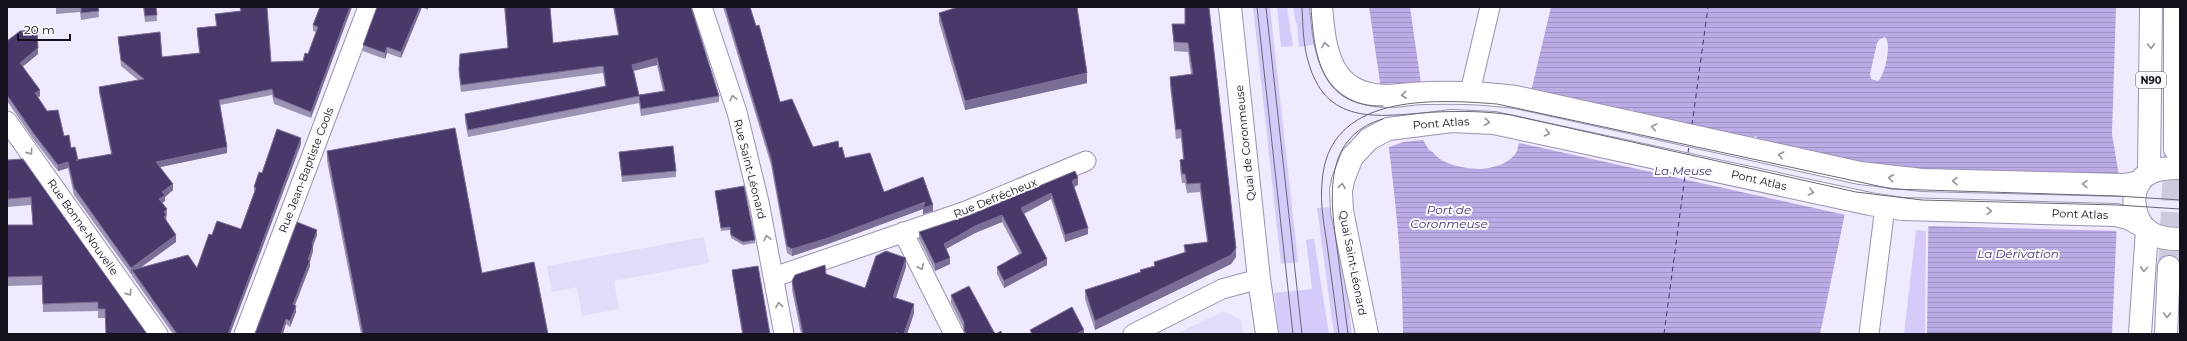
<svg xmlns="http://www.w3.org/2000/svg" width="2187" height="341" font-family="Montserrat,sans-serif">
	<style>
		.built { fill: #e2dbfa }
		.green { fill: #d5caf9 }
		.water { fill: url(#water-rules); fill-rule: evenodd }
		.pier { fill: #efeafe }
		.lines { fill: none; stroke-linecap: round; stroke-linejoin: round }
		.ferry { stroke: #4a3377; stroke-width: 1; stroke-dasharray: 5 4; stroke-linecap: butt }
		.primary-tunnel { stroke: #cec9dc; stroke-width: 22; stroke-dasharray: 22 11; stroke-linecap: butt }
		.street-casing { stroke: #9a93b1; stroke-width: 21 }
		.secondary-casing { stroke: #9a93b1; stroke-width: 24 }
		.primary-casing { stroke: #9a93b1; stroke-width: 24 }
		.street { stroke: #fff; stroke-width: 19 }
		.secondary { stroke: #fff; stroke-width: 22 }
		.primary { stroke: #fff; stroke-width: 22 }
		.tram { stroke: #6a6674; stroke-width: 1 }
		.wall { fill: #9c92b4; fill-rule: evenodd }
		.shaded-wall { fill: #7a6e96 }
		.building { fill: #48396a; stroke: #7a6e96; fill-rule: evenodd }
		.oneway { stroke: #959499 }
		.labels { text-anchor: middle; stroke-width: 4; stroke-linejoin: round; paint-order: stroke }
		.shield { fill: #fbfbfb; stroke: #59575f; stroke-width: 1 }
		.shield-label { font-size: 10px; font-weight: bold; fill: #14111c }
		.street-label { font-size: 11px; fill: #14111c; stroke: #fbfbfb }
		.water-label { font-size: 12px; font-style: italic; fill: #4a3377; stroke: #fbfbfb }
	</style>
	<defs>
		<pattern id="water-rules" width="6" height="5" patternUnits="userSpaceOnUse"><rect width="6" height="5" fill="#baabe5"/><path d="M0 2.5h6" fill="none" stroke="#9f92c4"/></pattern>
	</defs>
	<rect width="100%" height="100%" fill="#efeafe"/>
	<path class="built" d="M704,237L709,263L614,281L619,309L582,316L577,287L552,292L547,266Z
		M1224,311L1241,320L1243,334H1176Z"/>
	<path class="green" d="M1253,7H1270L1298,262L1281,264Z
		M1277,7H1287L1293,46L1281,47Z
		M1293,7H1316L1319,44L1299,47L1297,23H1296Z
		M1336,207L1352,334H1334L1317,208Z
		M1916,230L1926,231L1925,334H1904Z
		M1314,239L1329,334H1279L1274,293L1312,289L1306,240Z"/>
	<path class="water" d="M1369,7H1410C1414,37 1419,68 1423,98C1425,114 1425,137 1433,152C1441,165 1467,169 1481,169C1494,168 1511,163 1517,151L1551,7H2116L2112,134L2119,176L2112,334H1927L1929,173L1855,165L1820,334H1403C1402,224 1385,116 1369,7ZM1885,37C1892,43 1885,76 1878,81L1871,79L1870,74L1877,43L1880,39Z"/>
	<path class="pier" d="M1422,82L1431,139H1429L1435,151L1443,158L1429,150L1423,140L1403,142L1387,148L1378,84Z
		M1530,90L1628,111L1632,109L1634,113L1752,138L1756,136L1758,139L1856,167L1846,215L1519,143Z
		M2021,170L2024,173L2121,177L2119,231L1927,226V174L2017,173Z"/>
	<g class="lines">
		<path class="ferry" d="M1692,125L1708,7
			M1688,153L1689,146
			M1664,334L1685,176"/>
		<path class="primary-tunnel" d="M2169,267L2175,150"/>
		<defs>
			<path id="street" d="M702,7L737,112L759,202L784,334
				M1470,92L1490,7
				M7,121L158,334
				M903,232L954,334
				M774,277L966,211L1086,161
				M244,334L368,7
				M1133,334L1222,289L1259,279
				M1869,334L1885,207"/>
			<path id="secondary" d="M1230,7L1259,279L1267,334
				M1321,7C1325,52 1330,95 1387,96C1400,96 1413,93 1427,93C1457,92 1486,93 1516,97L1860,173L1922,180L2124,185L2140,182
				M2180,168C2170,168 2159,168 2150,173C2128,183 2131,218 2148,231C2158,238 2168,239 2180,239
				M1367,334L1342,211L1341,191L1343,180L1352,157L1369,139L1388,129L1452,121L1494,123L1870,204L1903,209L2116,215L2128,218L2141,225"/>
			<path id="primary" d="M2175,149V7
				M2149,173L2151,7
				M2140,334L2147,230
				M2166,334L2169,267"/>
		</defs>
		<use href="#street" class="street-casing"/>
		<use href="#secondary" class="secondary-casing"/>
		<use href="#primary" class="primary-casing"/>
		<use href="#street" class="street"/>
		<use href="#secondary" class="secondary"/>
		<use href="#primary" class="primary"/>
		<path class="tram" d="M1257,7L1293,334
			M1266,7L1302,334
			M1302,7C1303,26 1303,46 1309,64C1328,129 1384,115 1436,112C1461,111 1486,111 1511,115L1856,192L1922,200L2117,205L2180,209
			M1311,7C1314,56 1321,107 1383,106
			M1339,334C1335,304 1331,274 1327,244C1324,224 1320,204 1322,183C1327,93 1432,99 1497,104L1892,189L2117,196L2180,200
			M1348,334C1345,308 1341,281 1338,255C1331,205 1319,137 1383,119"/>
	</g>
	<path class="wall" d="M56,7H98L99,17L81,20L80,12L56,14Z
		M143,7H156L157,21L145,22Z
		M240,7H267L271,62L303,61L308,54L316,32L313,31V25L320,7L311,118L274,104L272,95L220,105L227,153L160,167L173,190L165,197V201L162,203L167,215L166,216V221L176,242L139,269L197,268L212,235L241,229L254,193V187L262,173L301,144L230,334H173L132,276V274H131L74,195L68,168L58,171L34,140L7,101V41L38,54L23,66L40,96L38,97L71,148L78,160L111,154L99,93V87L138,80L121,66L118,37L162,57L199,53L197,34V28L216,26L215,14L240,11Z
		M377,7H428V10L422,7L401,58L387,53L385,59L363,51V45Z
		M504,7H550L553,43L618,35L613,7H691L719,96V102L641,116L639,103L468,137L465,121V114L605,86L603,73L461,92L459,76V70L508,48ZM657,65L663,91L639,95L634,71Z
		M723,7H750L780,102L813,147L839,148L845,158L884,192L933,211L923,214V209L828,244L792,256L787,253L771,165Z
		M939,13L1087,83L965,110L939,22Z
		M1172,24H1185L1236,257L1231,264L1095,330L1085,299V290L1140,272V270L1154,266V262L1184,253V245L1207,242L1200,192L1187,193L1185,183H1182L1180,169V160L1183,159L1181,138L1176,139L1170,86V77L1191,74L1188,52L1174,51Z
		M327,151L482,273L548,334H361L327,161Z
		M619,152L676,171V177L622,182Z
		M7,160L147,334L105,318H98V311L43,312L42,285L7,286V225H33L31,205L8,207V199L7,200Z
		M1078,185L1074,187L1088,234L1065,242L1051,199L1024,214L1047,265L1004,288L997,274V267L1019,254L1002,222L975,233L946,249L950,264L935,271L919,239V232Z
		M715,191L755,240V243L743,245L731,238L730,230L721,231Z
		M317,235L313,246V251L310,261V266L295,305L296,312L290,327L286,324L258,328Z
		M906,267L896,298L914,313L907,334H801L792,290V281L826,274L865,288Z
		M732,270L770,334H742L732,273Z
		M951,295L995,334H964V329L951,303Z"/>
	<path class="shaded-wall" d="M350,7H352L311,118V112Z
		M420,7H422L401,58V52Z
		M387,47V53L385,59V53Z
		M38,48V54L20,69V63Z
		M657,58V65L632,71V65Z
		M1087,73V83L965,110V101Z
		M40,90V96L35,99V93Z
		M301,138V144L230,334H228Z
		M227,147V153L156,168V162Z
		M68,162V168L58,171V165Z
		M1078,178V185L1072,188V181Z
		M173,184V190L165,197V201L159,205V199L162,192Z
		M1051,193V199L1021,215V208Z
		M925,202L933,205V211L923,214V209L828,244L792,256V249Z
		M167,209L166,222L164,223V212Z
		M1002,215V222L975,233L944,250V244L975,226Z
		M1088,228V234L1065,242V235Z
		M317,230V235L313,246V251L310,261V266L293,310V304L308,260L312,244Z
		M176,235V242L134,272L132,270V274H131V268Z
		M1236,248V257L1231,264L1095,330V321Z
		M906,258V267L893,306V297Z
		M950,258V264L935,271V264Z
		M1047,259V265L1004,288V281Z
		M914,304V313L907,334H904Z
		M296,306V312L290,327V321Z
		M286,319V324L283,334H281Z
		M1084,330V334H1076Z"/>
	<path class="building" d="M81,7H98L99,11L81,13Z
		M144,7H156L157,15L145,16Z
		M240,7H267L271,62L303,61L305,53L308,54L318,27L313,25L320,7H350L311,112L274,97L272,89L219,100L227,147L156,162L173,184L162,192L165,195L159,199L167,209L164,212L166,215L164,217L176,235L131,268L74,188L68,162L58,165L34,134L7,95V41L20,31L37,30L38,48L20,63L40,90L35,93L47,111L58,110L64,136L69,135L71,148L75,147L78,160H76L112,154L99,87L144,79L121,60L118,37L160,32L162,57L200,53L197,28L217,26L215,14L241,11Z
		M377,7H420L401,52L387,47L385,53L363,45Z
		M505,7H550L553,43L619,35L614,7H691L719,96L641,109L639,96L468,130L465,114L606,86L603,66L461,85L459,70L460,54L508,48ZM657,58L665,91L639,95L632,65Z
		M725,7H750L756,26L759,25L780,102L792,99L813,147L838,141L839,148L842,147L845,158L870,153L884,192L923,177L933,205L923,208L925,202L828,238L792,249L787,246L771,159Z
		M958,7H1077L1087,73L965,101L939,13Z
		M1185,7H1209L1236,248L1231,255L1095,321L1085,290L1141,272L1140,270L1155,266L1154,262L1186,252L1184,245L1208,242L1200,183L1187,184L1185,174H1182L1180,160L1184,159L1181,129L1176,130L1170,77L1193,74L1188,43L1174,42L1172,24H1185Z
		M455,128L482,273L534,262L548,334H363L327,151Z
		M277,129L301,138L228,334H177L132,270L188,255L197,268L209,234L212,235L217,221L241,229L256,188L254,187L259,172L262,173Z
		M673,146L676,171L622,176L619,152Z
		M23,159L147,334H106L105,309H98V302L43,304L42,276L7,277V225H33L31,197L8,199V191H7V160Z
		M1075,171L1078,178L1072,181L1088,228L1065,235L1051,193L1021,208L1047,259L1004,281L997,267L1022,253L1002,215L975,226L944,244L950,258L935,264L919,232L970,215Z
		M744,186L755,240L743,242L731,235L730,227L721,228L715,191Z
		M297,222L317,230L312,244L313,245L308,260H310L293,304L296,306L290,321L286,319L281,334H255Z
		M886,251L906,258L893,297L914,304L904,334H898L897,332L896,334H803L792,281L795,275L825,265L826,274L865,288L876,256Z
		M758,266L770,334H743L732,270Z
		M969,286L995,334H966L964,330V322L951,295Z
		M1072,307L1084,330L1076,334H1032L1030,330Z
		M1001,331L1002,334H996Z"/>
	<defs><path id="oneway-chevron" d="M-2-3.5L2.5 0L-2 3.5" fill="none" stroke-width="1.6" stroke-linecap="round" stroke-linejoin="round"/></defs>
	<g class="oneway">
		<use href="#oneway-chevron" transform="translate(1325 45) rotate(-100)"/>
		<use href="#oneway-chevron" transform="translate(2151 46) rotate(89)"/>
		<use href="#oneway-chevron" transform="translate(1404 95) rotate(174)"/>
		<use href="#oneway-chevron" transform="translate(733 98) rotate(-104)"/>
		<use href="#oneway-chevron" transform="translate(1487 122) rotate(6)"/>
		<use href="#oneway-chevron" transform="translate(1654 127) rotate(-168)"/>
		<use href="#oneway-chevron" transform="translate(1547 133) rotate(12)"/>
		<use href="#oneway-chevron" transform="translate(30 152) rotate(55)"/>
		<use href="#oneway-chevron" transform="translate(1781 155) rotate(-167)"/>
		<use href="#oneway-chevron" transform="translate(1891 178) rotate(-173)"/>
		<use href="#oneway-chevron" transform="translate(1955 181) rotate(-179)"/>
		<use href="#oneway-chevron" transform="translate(2085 184) rotate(-179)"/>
		<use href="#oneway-chevron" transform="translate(1342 186) rotate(-81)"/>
		<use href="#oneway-chevron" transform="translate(1811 192) rotate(13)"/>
		<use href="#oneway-chevron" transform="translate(1989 211) rotate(1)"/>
		<use href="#oneway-chevron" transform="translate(767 238) rotate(-102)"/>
		<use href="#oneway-chevron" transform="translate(921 267) rotate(63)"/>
		<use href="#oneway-chevron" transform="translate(2144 269) rotate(94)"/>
		<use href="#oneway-chevron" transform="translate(129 293) rotate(55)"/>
		<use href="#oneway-chevron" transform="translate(779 305) rotate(-100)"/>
		<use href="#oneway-chevron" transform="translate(2167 315) rotate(92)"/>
	</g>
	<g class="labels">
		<rect class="shield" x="2136" y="72" width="30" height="16" rx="3"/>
		<g class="shield-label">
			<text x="2151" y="84">N90</text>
		</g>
		<g class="street-label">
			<text transform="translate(1441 123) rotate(-4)" y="4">Pont Atlas</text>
			<text transform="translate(1245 143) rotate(-96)" y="4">Quai de Coronmeuse</text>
			<text transform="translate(750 169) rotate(76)" y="4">Rue Saint-Léonard</text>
			<text transform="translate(306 170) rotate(-69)" y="4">Rue Jean-Baptiste Cools</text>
			<text transform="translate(1759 180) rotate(13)" y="4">Pont Atlas</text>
			<text transform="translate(995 198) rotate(-22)" y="4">Rue Defrêcheux</text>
			<text transform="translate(2080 214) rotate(2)" y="4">Pont Atlas</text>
			<text transform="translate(83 227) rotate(55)" y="4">Rue Bonne-Nouvelle</text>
			<text transform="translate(1353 263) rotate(79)" y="4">Quai Saint-Léonard</text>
		</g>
		<g class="water-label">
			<text x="1683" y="175">La Meuse</text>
			<text x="1449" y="214">Port de<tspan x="1449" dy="14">Coronmeuse</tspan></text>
			<text x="2018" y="258">La Dérivation</text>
		</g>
	</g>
	<rect width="2187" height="341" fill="none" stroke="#14111c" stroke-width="16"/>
	<path d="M18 34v6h52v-6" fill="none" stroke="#14111c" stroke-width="2"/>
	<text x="24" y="34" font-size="12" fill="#14111c" stroke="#fbfbfb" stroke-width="3" paint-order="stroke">20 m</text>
</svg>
